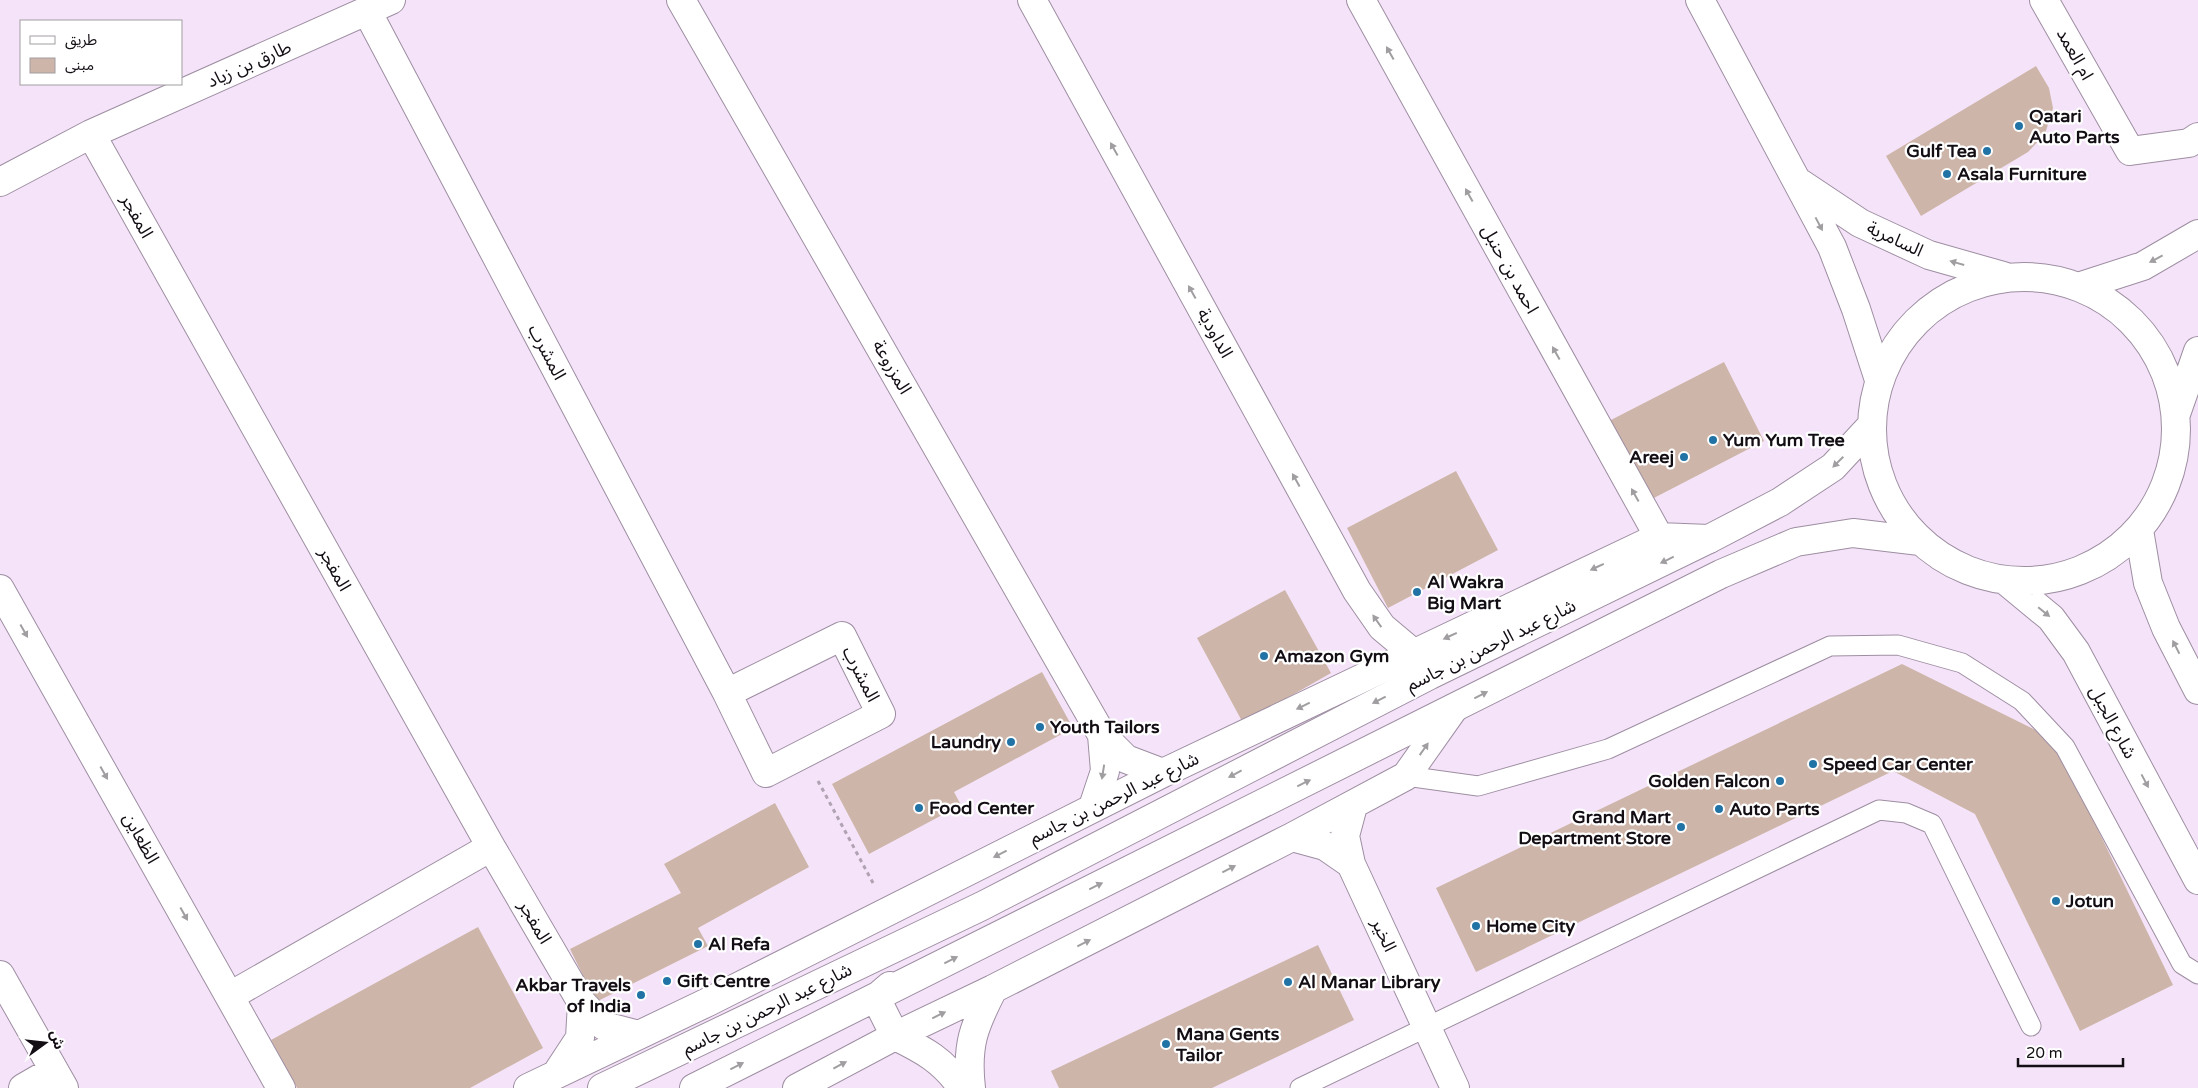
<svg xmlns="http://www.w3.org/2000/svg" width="2198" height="1088" font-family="'Varela Round','Noto Sans Arabic',sans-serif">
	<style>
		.building { fill: #ceb5a9 }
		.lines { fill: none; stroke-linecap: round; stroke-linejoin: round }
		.service-casing { stroke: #9e8ea2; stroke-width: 21 }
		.minor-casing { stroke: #9e8ea2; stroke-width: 30 }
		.secondary-casing { stroke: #9e8ea2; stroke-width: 30 }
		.path { stroke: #b0a2b3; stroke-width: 3; stroke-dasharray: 4 4; stroke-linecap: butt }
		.service { stroke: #fff; stroke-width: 19 }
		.minor { stroke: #fff; stroke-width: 28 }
		.secondary { stroke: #fff; stroke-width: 28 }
		.oneway { fill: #a19ea1 }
		.poi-dot { fill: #2073a4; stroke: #fff; stroke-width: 2 }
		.labels { text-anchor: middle; stroke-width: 4.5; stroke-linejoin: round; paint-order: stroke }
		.street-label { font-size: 18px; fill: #130d14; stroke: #fff }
		.poi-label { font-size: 18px; font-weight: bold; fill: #130d14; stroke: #fff; text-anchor: start }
	</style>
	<rect width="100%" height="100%" fill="#f5e4f9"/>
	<path class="building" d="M2036,66L2049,88L2053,108L2045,134L2028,152L1921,216L1886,156Z
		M1724,362L1764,441L1650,500L1609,421Z
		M1456,471L1498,550L1388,608L1347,528Z
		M1285,590L1331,673L1243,723L1197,638Z
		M1902,664L2054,739L2173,985L2080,1031L1975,814L1893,771L1476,972L1436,888Z
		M1042,672L1073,728L954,792L961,805L869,854L832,784Z
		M775,803L809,867L698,928L708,946L596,1002L570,949L681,893L664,864Z
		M478,927L543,1048L470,1088H297L271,1040Z
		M1318,945L1354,1020L1212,1088H1059L1051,1071Z"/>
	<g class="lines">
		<defs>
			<path id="service" d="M1406,776L1478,786L1608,749L1830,646L1898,645L1962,663L2022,701L2065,747L2182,964L2198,974
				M1300,1088L1879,810L1906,813L1932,824L2031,1026"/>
			<path id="minor" d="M681,0L1102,735L1126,759L1163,773
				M1032,0L1357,591L1382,627L1413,653
				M1361,0L1659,537
				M1700,0L1832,247L1856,309L1879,380
				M2044,0L2130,151L2189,143L2198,137
				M367,11L727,693L766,773L881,714L842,636L727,693
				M91,134L491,847L582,1003L604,1026L639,1035
				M0,182L91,134L391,0
				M1800,183L1860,223L1929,255L2003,276
				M0,589L281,1088
				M1353,806L1345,836L1351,864L1455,1088
				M1093,807L1105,771L1102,735
				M1292,837L1325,846L1351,864
				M0,975L64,1088
				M230,996L491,847
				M895,1036C924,1050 944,1061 962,1088
				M557,1073L580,1038L582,1003
				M23,1088L54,1070
				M528,1088L708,1002L1163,773L1659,537L1709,539
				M797,1088L895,1036L993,989L1292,837L1406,776L1454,708
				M971,1088C966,1045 974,1026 993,989"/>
			<path id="secondary" d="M1872 429a152 152 0 1 1 304 0a152 152 0 1 1-304 0Z
				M2081,286L2143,266L2198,234
				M2176,414L2198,351
				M2139,530L2148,583L2166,628L2198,690
				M2006,581L2051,618L2076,652L2198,880
				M890,986L876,998L895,1036
				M602,1088L982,906L1430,675L1709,539L1780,502L1833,467L1871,426
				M694,1088L1721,574L1796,542L1853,533L1920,541"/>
		</defs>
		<use href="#service" class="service-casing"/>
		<use href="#minor" class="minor-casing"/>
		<use href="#secondary" class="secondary-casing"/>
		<path class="path" d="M818,781L873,883"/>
		<use href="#service" class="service"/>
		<use href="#minor" class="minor"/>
		<use href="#secondary" class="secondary"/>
	</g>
	<defs><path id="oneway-solid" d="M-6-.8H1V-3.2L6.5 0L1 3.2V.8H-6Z" transform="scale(1.25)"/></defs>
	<g class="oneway">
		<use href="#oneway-solid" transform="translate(1390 53) rotate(-119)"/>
		<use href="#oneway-solid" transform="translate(1114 149) rotate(-119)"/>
		<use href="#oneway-solid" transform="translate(1469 195) rotate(-119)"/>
		<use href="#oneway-solid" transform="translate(1819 224) rotate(62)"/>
		<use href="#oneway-solid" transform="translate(2156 259) rotate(152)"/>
		<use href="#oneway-solid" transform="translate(1957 263) rotate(-164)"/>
		<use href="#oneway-solid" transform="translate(1192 292) rotate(-119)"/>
		<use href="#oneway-solid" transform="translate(1556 353) rotate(-119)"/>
		<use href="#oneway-solid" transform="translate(1838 462) rotate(135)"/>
		<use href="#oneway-solid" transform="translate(1296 480) rotate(-119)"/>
		<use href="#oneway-solid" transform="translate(1635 495) rotate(-119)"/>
		<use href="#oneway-solid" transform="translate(1667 560) rotate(154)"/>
		<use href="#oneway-solid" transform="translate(1597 567) rotate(155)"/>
		<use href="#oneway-solid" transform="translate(2044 612) rotate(39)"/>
		<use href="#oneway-solid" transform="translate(1377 621) rotate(-125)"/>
		<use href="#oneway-solid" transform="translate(24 631) rotate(61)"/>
		<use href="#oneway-solid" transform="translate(1450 636) rotate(155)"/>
		<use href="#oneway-solid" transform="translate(2176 647) rotate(-117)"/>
		<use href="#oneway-solid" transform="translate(1481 695) rotate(-27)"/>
		<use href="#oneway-solid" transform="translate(1379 700) rotate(153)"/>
		<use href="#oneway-solid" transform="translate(1303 706) rotate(154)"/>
		<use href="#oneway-solid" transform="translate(1424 749) rotate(-55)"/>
		<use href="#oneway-solid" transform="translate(1103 772) rotate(99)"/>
		<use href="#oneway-solid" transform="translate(104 773) rotate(61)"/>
		<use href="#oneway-solid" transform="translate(1235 774) rotate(152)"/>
		<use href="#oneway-solid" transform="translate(2145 781) rotate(62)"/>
		<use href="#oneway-solid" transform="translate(1304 783) rotate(-26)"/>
		<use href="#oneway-solid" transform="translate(1000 854) rotate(153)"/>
		<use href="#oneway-solid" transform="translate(1229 869) rotate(-27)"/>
		<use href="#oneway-solid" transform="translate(1096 886) rotate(-26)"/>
		<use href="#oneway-solid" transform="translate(184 914) rotate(61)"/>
		<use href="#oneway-solid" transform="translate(1084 943) rotate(-27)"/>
		<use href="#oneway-solid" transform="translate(951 960) rotate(-27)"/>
		<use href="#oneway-solid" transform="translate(939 1015) rotate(-26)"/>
		<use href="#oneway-solid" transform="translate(840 1065) rotate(-28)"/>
		<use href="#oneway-solid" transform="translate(737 1066) rotate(-27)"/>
	</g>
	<g class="poi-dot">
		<circle cx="2019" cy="126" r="5"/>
		<circle cx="1987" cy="151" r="5"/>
		<circle cx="1947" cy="174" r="5"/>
		<circle cx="1713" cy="440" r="5"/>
		<circle cx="1684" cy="457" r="5"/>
		<circle cx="1417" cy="592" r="5"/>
		<circle cx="1264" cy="656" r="5"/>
		<circle cx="1040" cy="727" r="5"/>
		<circle cx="1011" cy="742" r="5"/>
		<circle cx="1813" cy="764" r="5"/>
		<circle cx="1780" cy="781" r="5"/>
		<circle cx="919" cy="808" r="5"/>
		<circle cx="1719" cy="809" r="5"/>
		<circle cx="1681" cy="827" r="5"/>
		<circle cx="2056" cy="901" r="5"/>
		<circle cx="1476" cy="926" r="5"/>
		<circle cx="698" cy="944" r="5"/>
		<circle cx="667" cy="981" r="5"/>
		<circle cx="1288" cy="982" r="5"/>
		<circle cx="641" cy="995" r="5"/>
		<circle cx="1166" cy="1044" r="5"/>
	</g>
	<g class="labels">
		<g class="street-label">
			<text transform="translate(2075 54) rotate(61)" y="6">ام العمد</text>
			<text transform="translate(249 64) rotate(-24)" y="6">طارق بن زياد</text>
			<text transform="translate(137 216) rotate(61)" y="6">المفجر</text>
			<text transform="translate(1895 239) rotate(25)" y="6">السامرية</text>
			<text transform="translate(1510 269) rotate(61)" y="6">احمد بن حنبل</text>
			<text transform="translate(1215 333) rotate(61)" y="6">الداودية</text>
			<text transform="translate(547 352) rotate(62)" y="6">المشرب</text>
			<text transform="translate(892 367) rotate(60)" y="6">المزروعة</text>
			<text transform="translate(335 569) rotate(61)" y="6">المفجر</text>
			<text transform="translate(1491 645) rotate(-26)" y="6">شارع عبد الرحمن بن جاسم</text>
			<text transform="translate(861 674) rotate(63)" y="6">المشرب</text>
			<text transform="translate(2113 722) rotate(62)" y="6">شارع الجبل</text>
			<text transform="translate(1114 798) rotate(-26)" y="6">شارع عبد الرحمن بن جاسم</text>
			<text transform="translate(141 838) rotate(61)" y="6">الظعاين</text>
			<text transform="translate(535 922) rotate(60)" y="6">المفجر</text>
			<text transform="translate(1384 935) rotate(65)" y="6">الخير</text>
			<text transform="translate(767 1009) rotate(-26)" y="6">شارع عبد الرحمن بن جاسم</text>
		</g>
		<g class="poi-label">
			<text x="2029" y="122">Qatari<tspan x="2029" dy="21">Auto Parts</tspan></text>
			<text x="1977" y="157" text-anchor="end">Gulf Tea</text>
			<text x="1957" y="180">Asala Furniture</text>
			<text x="1723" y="446">Yum Yum Tree</text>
			<text x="1674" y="463" text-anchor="end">Areej</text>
			<text x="1427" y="588">Al Wakra<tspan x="1427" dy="21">Big Mart</tspan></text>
			<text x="1274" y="662">Amazon Gym</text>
			<text x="1050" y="733">Youth Tailors</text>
			<text x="1001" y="748" text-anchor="end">Laundry</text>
			<text x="1823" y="770">Speed Car Center</text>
			<text x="1770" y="787" text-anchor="end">Golden Falcon</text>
			<text x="929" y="814">Food Center</text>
			<text x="1729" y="815">Auto Parts</text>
			<text x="1671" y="823" text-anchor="end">Grand Mart<tspan x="1671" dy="21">Department Store</tspan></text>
			<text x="2066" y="907">Jotun</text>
			<text x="1486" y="932">Home City</text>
			<text x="708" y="950">Al Refa</text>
			<text x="677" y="987">Gift Centre</text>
			<text x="1298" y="988">Al Manar Library</text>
			<text x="631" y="991" text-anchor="end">Akbar Travels<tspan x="631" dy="21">of India</tspan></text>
			<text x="1176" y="1040">Mana Gents<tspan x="1176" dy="21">Tailor</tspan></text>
		</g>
	</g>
	<rect x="20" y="20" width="162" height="65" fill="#ffffff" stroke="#a19ea1"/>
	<rect x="30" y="36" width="25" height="8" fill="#ffffff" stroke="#a19ea1"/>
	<text x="65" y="45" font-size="15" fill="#130d14">طريق</text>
	<rect x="30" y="58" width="25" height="15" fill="#ceb5a9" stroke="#a19ea1"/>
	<text x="65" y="70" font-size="15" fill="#130d14">مبنى</text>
	<g transform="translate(45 1043) rotate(75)" stroke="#ffffff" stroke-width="4" paint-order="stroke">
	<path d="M0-4L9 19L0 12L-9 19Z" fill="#130d14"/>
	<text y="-8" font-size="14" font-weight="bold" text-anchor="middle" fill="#130d14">ش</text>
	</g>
	<path d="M2018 1058v8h105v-8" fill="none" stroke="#130d14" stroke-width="2.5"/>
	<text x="2026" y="1058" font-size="15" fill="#130d14" stroke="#ffffff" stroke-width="4" paint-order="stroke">20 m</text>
</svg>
